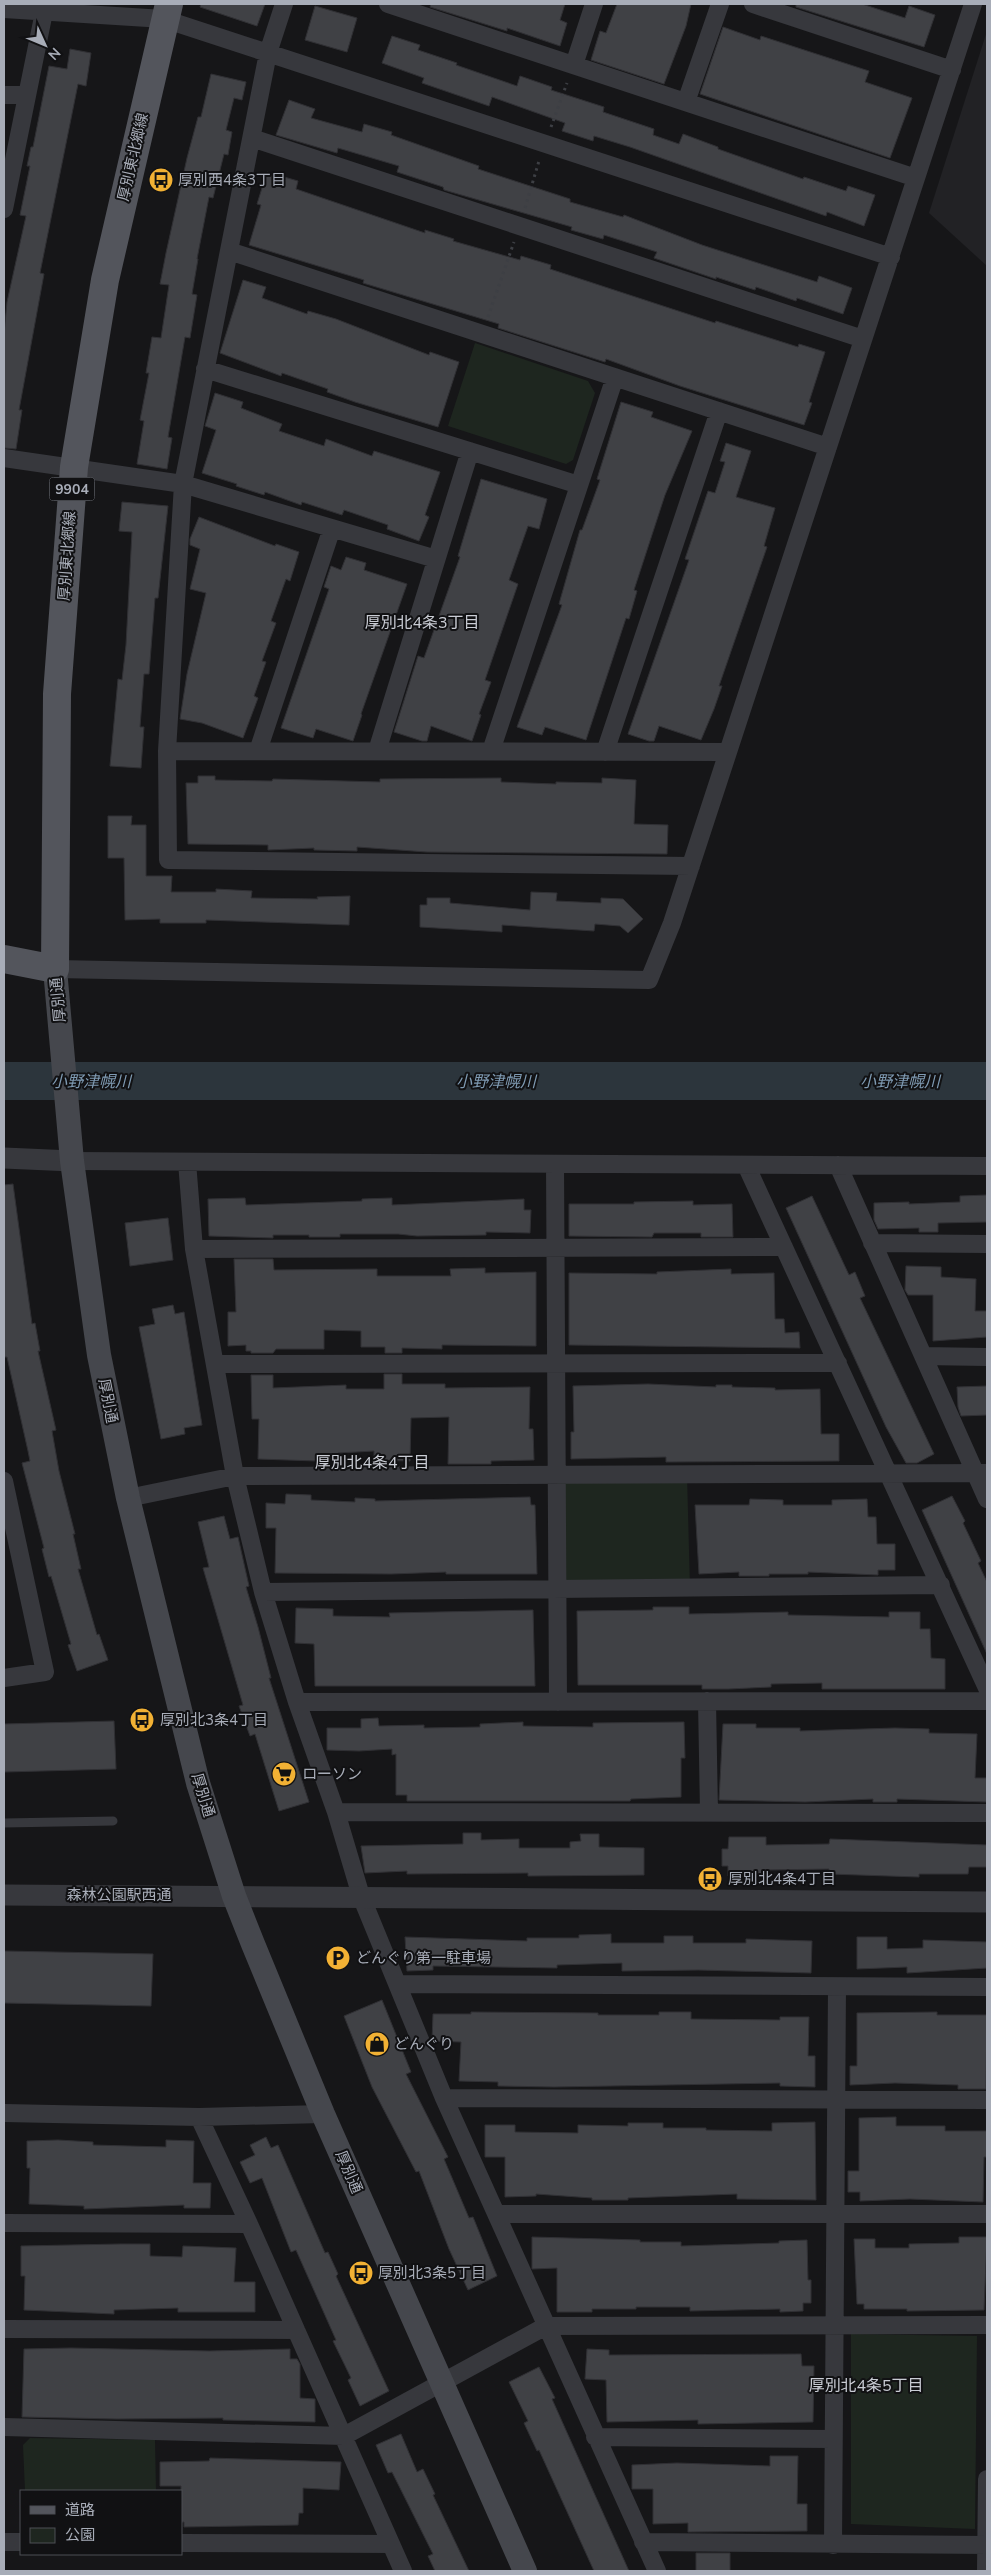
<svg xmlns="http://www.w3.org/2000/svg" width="991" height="2575" font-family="'Nunito Sans','Noto Sans JP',sans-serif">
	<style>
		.built { fill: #222225 }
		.green { fill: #1e261f }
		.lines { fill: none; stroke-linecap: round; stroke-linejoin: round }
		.river { stroke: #2c353c; stroke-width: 38 }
		.building { fill: #404145; stroke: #303034 }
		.path { stroke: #3d3f44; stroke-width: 3; stroke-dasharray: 2.5 4; stroke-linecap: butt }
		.service { stroke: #37383d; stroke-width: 9 }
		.minor { stroke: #37383d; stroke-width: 18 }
		.tertiary { stroke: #37383d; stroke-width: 21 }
		.secondary { stroke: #45474d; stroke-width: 24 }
		.primary { stroke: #53555c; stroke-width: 28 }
		.labels { text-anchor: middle; stroke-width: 4; stroke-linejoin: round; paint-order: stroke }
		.shield { fill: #111113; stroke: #7b7e86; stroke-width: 1 }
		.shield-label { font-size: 14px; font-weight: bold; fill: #a8adb8 }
		.street-label { font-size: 15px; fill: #a8adb8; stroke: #111113 }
		.poi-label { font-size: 15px; fill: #a8adb8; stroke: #111113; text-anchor: start }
		.neighbourhood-label { font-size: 16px; fill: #c9ccd4; stroke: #111113 }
		.water-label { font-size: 16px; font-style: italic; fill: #7f9bb3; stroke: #111113 }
	</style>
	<rect width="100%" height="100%" fill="#161618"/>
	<path class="built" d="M987,31V266L929,213Z"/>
	<path class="green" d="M475,343L588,381L595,393L573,460L566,464L448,426Z
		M687,1474L690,1588L558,1589L557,1475Z
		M851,2334L977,2336L975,2529L851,2524Z
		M30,2438L155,2440L156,2491H25L23,2445Z"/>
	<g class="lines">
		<path class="river" d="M4,1081H987"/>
	</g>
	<path class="building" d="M201,4H265L257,26L200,7Z
		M431,4H565L560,20L567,23L560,46L507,28V31L475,21L430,7Z
		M617,4H691L686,26L664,84L591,60L600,31L606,33Z
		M796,4H862L905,18L909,6L935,15L924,47L796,7Z
		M315,6L357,18L347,52L305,40Z
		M723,27L760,40L761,36L869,71L865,82L912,98L890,158L700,94Z
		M392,36L420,45L418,50L457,63L456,65L517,86L520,76L552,87L551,90L604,107L603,112L654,129L653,135L679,144L683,134L718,147V149L803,179L804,177L846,191L848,186L875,195L864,226L827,212L826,216L630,147L594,136L593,141L562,131L565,123L492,97L489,106L422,83L424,78L382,63Z
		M70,49L91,53L86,86L78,84L40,273L44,274L19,410H22L16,449L4,448V334L7,302L26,216L20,215L30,166H27L31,147H33L49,66L67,69Z
		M211,74L246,82L242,100L234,98L226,130L232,132L228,155L224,154L213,198L209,197L197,259H198L192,294L197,295L190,338L185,337L168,437L172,438L167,469L137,464L144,421L140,420L149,373H146L152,337L161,338L169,285L160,284L166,253L187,158L198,117H201Z
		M289,100L315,109L311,118L362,132L364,124L392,132L391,135L479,166L478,169L570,199V202L623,217L624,215L702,245L817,282L819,276L852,288L843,314L797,298L796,301L756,287L755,290L716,277V279L654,258L657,252L604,235L603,239L571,230L572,227L444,190L443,187L397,172L399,166L338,148L337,153L276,135Z
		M267,172L298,181L296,189L425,233V230L454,239L453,241L520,260L521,256L551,265L550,269L715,323L716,321L798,347L799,344L825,352L809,402L812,403L804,425L680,386L606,359L605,362L498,328L499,324L363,283L364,280L249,245L261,205L257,204Z
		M243,280L266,287L262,298L307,314L308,311L336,319L429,355L430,352L459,362L438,427L355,402L327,392L328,389L282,373L281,376L220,353Z
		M215,393L243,402L241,408L282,424L279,431L324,446L326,439L372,456L374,451L440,472L425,515L429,517L419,541L387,529L388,525L344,510L342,515L302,502L301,505L265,492L264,495L236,486L237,484L202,473L216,430L205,426Z
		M621,402L653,412L651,417L692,431L665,495L634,590L637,591L629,619L626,618L586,740L545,727L542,735L517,727L562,605L559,604L580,530H582L600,480L597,479Z
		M726,443L751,451L736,497L775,508L764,546L767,547L719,686H722L714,709L701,740L659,726L654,741H649L628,734L689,560L685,559L708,491L715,493L725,462L720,461Z
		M481,479L547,499L539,529L528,526L509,580L518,584L485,680L491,682L479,714L481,715L472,741L431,726L427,741H422L394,732L418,656L424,658L460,557L458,556Z
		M122,502L168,506L158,598H155L149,674H144L140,727H144L141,768L110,766L118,679L122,680L126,645L132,532L119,531Z
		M199,517L275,546L276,544L299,552L290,581L286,579L271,621L276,623L262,661L266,662L254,696L258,698L243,738L202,723L180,719L187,674L206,593L190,589L200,549L190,545V539Z
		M346,557L366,563L364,570L407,584L361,714L362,715L353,741L316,729L313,738L281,728L329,589L324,587L331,566L341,570Z
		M198,776H215V780L272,781L273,779L380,782V779L501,778V782L556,784V782L602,783V778L636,780L634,824L668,825L667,854L427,852L357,847V851L314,850V848L268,850V845L188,844L186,783H198Z
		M108,816H132L131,825H146V876H172L171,892H216V889L252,891L251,898L318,899L317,897L350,896L349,925L206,920V923H160V919L125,920L124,858H108Z
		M531,892L557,893L556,901L601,903V898L623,899L643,919L628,933L620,926L595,924L594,931L502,925V932L420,927V905H427V898H450V903L530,910Z
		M13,1184L32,1324L35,1323L40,1351H38L56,1430L52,1431L59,1471L75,1534H73L81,1569H78L97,1635L99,1634L108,1660L77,1671L68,1645L71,1644L51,1576L49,1577L42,1549L44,1548L22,1463L30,1461L28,1451L7,1357H4V1185Z
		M987,1195V1222L938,1223V1232H919V1228L878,1229L874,1220V1203L909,1202V1204L960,1202V1196Z
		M812,1196L849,1275L855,1272L865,1296L860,1298L934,1454L917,1463H906L886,1427L786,1208Z
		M245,1198L246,1205L362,1201V1199L392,1198V1205L524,1199V1210H531L530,1233L486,1232V1235L417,1236L398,1234H340V1237H309V1235H273V1238L209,1236L208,1199Z
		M693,1201V1205L732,1204L733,1237H701V1233H654L652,1237L569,1236V1204H634V1202Z
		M168,1218L173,1260L130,1266L125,1223Z
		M234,1259H273L274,1270L377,1269V1276H451L450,1269L485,1268V1273L536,1272V1346L442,1345V1349L402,1348V1353H385V1347H361V1331L324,1330V1349H276L273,1353H251V1351H246V1345L228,1346V1312H236Z
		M906,1266L941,1267V1277L976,1279L975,1311H987V1337L933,1341V1295H908L905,1290Z
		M731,1269V1274L774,1273L775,1319H784L785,1333L799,1332L800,1348L569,1345V1273L657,1274V1272Z
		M173,1305L175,1314L184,1312L202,1425L184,1428L185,1434L161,1439L139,1327L155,1324L152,1309Z
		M384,1374H402V1384H445V1388L530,1387L529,1429H533L534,1460L491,1461V1464H448L449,1417L411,1418L410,1461L374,1460V1451L338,1453V1459L317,1461L258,1459L259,1419H252L251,1375H273V1388L346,1385V1389H384Z
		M648,1384L716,1387V1385H732V1387L775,1388V1390L820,1389L821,1434H839V1461L666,1462V1457L571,1459V1432H574L573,1386Z
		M987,1386V1415L961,1416L958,1407L957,1387Z
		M286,1494L311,1495V1500L355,1502V1498L375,1499V1501L530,1497L531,1505H535L537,1574H446V1572L391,1574L275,1573L276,1528H266V1503L285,1504Z
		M952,1496L965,1521L963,1523L981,1561L978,1563L987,1582V1654L922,1510Z
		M750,1499L783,1500V1505H832V1500L867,1499L868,1517H876L877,1544H895V1570H878V1575L808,1572V1574H769V1576H739V1572L699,1574L695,1505H749Z
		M224,1516L230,1539L238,1537L249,1586L246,1587L258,1627L271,1678H269L309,1802L279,1811L255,1734L250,1736L239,1706L243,1705L203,1568L209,1567L198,1522Z
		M653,1607H689V1614L788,1612V1615L889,1617V1612H920V1629H930L931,1658L945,1659V1689H822V1683L771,1684V1687L729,1689H702V1685H578L577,1611L653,1610Z
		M296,1608L333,1609V1616L390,1617L389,1613L533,1610L535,1686H315L314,1644L295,1643Z
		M378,1718L379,1726L424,1725V1728L480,1727V1724L523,1722V1726L593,1727V1723L684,1722L685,1758H681V1797L631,1799L630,1801H407V1795H396V1754L392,1755V1749L359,1751L327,1750V1728H361V1719Z
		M114,1721L116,1769L4,1772V1724Z
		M723,1724H756V1728H800V1731L895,1728L929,1729V1733L977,1734L975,1778H987V1802L897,1799V1802H873V1799L805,1802L719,1800Z
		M463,1833H481V1840L519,1839V1848H570V1842L581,1841L580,1834H599V1847L644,1848V1875L528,1876V1873L407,1874V1871L365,1873L361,1846L463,1844Z
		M729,1837H766V1845L829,1844L830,1839L987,1845V1867H969L968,1874H919V1877L829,1874V1869L766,1870L767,1876H728V1866H722V1849H728Z
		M611,1934V1943H664V1936H693V1943H746V1939L812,1941L811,1973L698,1970L622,1971V1963L557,1965V1968L433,1966V1970L407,1971L405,1937L527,1941V1938H579V1935Z
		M857,1937H887V1949L923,1948V1940L987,1942V1968L907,1973V1967L857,1969Z
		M4,1951L153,1954L151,2006L4,2003Z
		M382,2000L411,2072L406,2074L448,2157L444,2159L469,2218L473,2217L497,2276L468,2290L449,2249L419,2171L416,2172L372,2087L344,2016Z
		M471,2012L598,2013V2015H659V2012H691V2019L780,2020V2017H809L808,2056H815V2087L780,2086V2083L554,2087L498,2086V2082L459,2081L461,2042L432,2041L433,2014H471Z
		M937,2012V2015H987L986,2089H958V2085L895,2083L850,2085V2066H857V2013Z
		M896,2117V2126H945V2131H987V2157H984L983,2202L910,2199L860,2201V2192H848V2171H859V2118Z
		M815,2122L816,2200L737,2199V2194L628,2198V2200H592V2198L536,2194V2196L505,2197V2157H485V2125H515V2132L578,2133V2125L628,2126V2123H663V2128H706V2130L772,2131V2123Z
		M266,2137L271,2148L278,2145L325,2253L328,2252L338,2274L336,2276L389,2391L360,2406L348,2380L351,2378L333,2341L336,2340L296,2250L291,2252L262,2178L250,2183L240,2162L255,2155L250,2145Z
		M58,2140L93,2142V2145L166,2147V2140L194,2141L193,2183H211L210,2208H184V2205L84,2209V2206L29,2204L30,2168H27V2141Z
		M532,2237L640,2240V2242H681V2246L779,2243V2241L807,2240L808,2280H811V2303H803V2311L780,2312V2309L690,2311V2307H636V2309H592V2312H557V2268L532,2269Z
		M959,2237H987L984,2310L907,2311V2309H864V2304H857L854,2239H875V2248H909V2244L959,2243Z
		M120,2244H150V2256L182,2257L183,2246L236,2248L234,2282H255V2312H178V2308L114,2310V2314L24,2310L25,2276H21V2246Z
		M71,2348L209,2351L290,2349V2359H297L300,2364V2398L315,2399V2422L223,2420V2418L117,2419L22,2417L24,2349Z
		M587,2349L609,2350V2355L801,2354L802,2366H814L813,2422L698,2424V2420L607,2422L606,2380L585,2379Z
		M539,2367L555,2398L552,2399L629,2571H594L539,2450L537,2451L524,2423L528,2421L509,2382Z
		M401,2434L417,2472L423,2469L435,2494L433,2495L469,2571H435L428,2556L433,2554L392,2472L388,2473L376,2445Z
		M770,2456H798L797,2504H807V2531L688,2532V2523L653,2524V2489H632V2465L677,2463L770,2466Z
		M210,2458L341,2462L339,2490L303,2488V2513H299L298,2525L184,2527V2522H181V2486H160V2462L209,2461Z
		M696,2553H730V2571H696Z"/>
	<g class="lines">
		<path class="path" d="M551,127L567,83
			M525,208L539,161
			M488,317L514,242"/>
		<path class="service" d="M4,1823L113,1821"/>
		<path class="minor" d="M284,4L268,53L183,484L167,751L168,860L691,866
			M388,4L916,178
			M753,4L952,70
			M4,9L164,19L891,257
			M574,65L594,4
			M4,95H25
			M686,102L720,4
			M252,138L863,339
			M4,209L44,12
			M229,251L828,447
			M205,369L579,485
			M4,458L183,484L436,559
			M167,751L728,752
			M258,751L332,528
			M377,751L470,451
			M491,751L615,377
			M605,752L719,411
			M55,969L649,980L672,923L973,4
			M72,1161L987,1166
			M187,1162L194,1249L235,1476L263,1592L297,1702L336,1812L361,1896L444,2098L657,2571
			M555,1164L558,1702
			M746,1165L987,1688
			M838,1165L987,1499
			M872,1243L987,1244
			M194,1249L784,1247
			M923,1356L987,1357
			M215,1364L838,1363
			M4,1481L45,1672L4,1678
			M128,1498L235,1476L987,1473
			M263,1592L941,1585
			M707,1701L709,1812
			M297,1702L987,1701
			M336,1812L987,1813
			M397,1984L987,1987
			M444,2098L987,2100
			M4,2113L199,2117L323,2114
			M199,2117L249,2224L403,2571
			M498,2214H987
			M4,2223L249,2224
			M4,2329L296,2330
			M4,2427L344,2436L546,2326L987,2325
			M595,2437L833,2439
			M4,2542H21
			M643,2542L987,2545
			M181,2543L391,2544
			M833,2545L837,1987
			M986,2571L987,2479"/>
		<path class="tertiary" d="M4,1158L72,1161
			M4,1895L987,1902"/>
		<path class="secondary" d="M55,969L72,1161L99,1355L128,1498L198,1783L234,1896L253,1944L323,2114L525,2571"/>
		<path class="primary" d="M4,959L55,969
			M55,969L57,694L74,467L105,280L169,4"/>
	</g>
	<defs>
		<symbol id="bus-disc" viewBox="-11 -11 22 22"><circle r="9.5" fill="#f2b134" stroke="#111113"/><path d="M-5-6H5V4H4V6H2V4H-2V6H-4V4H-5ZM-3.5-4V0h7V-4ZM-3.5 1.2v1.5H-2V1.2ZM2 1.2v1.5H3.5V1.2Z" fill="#111"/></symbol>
		<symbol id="supermarket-disc" viewBox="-11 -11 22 22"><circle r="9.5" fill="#f2b134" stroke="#111113"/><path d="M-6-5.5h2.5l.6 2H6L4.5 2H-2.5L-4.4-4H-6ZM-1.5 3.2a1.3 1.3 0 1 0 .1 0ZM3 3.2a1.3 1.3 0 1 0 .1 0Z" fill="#111"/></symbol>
		<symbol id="parking-disc" viewBox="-11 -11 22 22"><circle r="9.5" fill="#f2b134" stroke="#111113"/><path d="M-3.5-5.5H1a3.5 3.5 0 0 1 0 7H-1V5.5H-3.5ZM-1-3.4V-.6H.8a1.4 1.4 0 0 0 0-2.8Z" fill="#111"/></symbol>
		<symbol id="shop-disc" viewBox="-11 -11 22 22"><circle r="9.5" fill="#f2b134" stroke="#111113"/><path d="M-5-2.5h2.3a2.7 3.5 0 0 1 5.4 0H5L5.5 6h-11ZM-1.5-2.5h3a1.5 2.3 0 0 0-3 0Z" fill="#111"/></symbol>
	</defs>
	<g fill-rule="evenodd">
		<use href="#bus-disc" x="147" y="166" width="28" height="28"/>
		<use href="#bus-disc" x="128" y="1706" width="28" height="28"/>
		<use href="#supermarket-disc" x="270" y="1760" width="28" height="28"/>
		<use href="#bus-disc" x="696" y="1865" width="28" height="28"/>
		<use href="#parking-disc" x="324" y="1944" width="28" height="28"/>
		<use href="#shop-disc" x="363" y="2030" width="28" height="28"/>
		<use href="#bus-disc" x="347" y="2259" width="28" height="28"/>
	</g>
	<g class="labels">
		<rect class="shield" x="49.5" y="477.5" width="45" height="23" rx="4"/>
		<g class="shield-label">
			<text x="72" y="494">9904</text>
		</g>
		<g class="street-label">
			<text transform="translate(133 157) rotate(-77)" y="5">厚別東北郷線</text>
			<text transform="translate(67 556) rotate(-86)" y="5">厚別東北郷線</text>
			<text transform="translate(58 1000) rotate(-95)" y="5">厚別通</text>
			<text transform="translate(108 1401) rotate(79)" y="5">厚別通</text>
			<text transform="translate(203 1795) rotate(73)" y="5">厚別通</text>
			<text x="119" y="1900">森林公園駅西通</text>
			<text transform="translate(349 2172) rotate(67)" y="5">厚別通</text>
		</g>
		<g class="poi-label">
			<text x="178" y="185">厚別西4条3丁目</text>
			<text x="160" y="1725">厚別北3条4丁目</text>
			<text x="302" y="1779">ローソン</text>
			<text x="728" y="1884">厚別北4条4丁目</text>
			<text x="356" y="1963">どんぐり第一駐車場</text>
			<text x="394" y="2049">どんぐり</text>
			<text x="378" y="2278">厚別北3条5丁目</text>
		</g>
		<g class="neighbourhood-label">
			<text x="422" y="628">厚別北4条3丁目</text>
			<text x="372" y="1468">厚別北4条4丁目</text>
			<text x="866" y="2391">厚別北4条5丁目</text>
		</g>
		<g class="water-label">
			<text x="91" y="1087">小野津幌川</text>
			<text x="496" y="1087">小野津幌川</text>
			<text x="900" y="1087">小野津幌川</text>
		</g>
	</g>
	<rect width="991" height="2575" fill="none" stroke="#a8adb8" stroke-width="10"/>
	<rect x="20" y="2490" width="162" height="65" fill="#111113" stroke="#4d4f55"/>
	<rect x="30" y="2506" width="25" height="8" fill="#53555c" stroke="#4d4f55"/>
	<text x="65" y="2515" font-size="15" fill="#a8adb8">道路</text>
	<rect x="30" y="2528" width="25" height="15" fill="#1e261f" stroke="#4d4f55"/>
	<text x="65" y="2540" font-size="15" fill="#a8adb8">公園</text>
	<g transform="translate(45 45) rotate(134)" stroke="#111113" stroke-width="4" paint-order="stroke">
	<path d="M0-4L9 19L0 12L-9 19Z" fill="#a8adb8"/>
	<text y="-8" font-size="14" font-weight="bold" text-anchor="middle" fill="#a8adb8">N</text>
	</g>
</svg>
